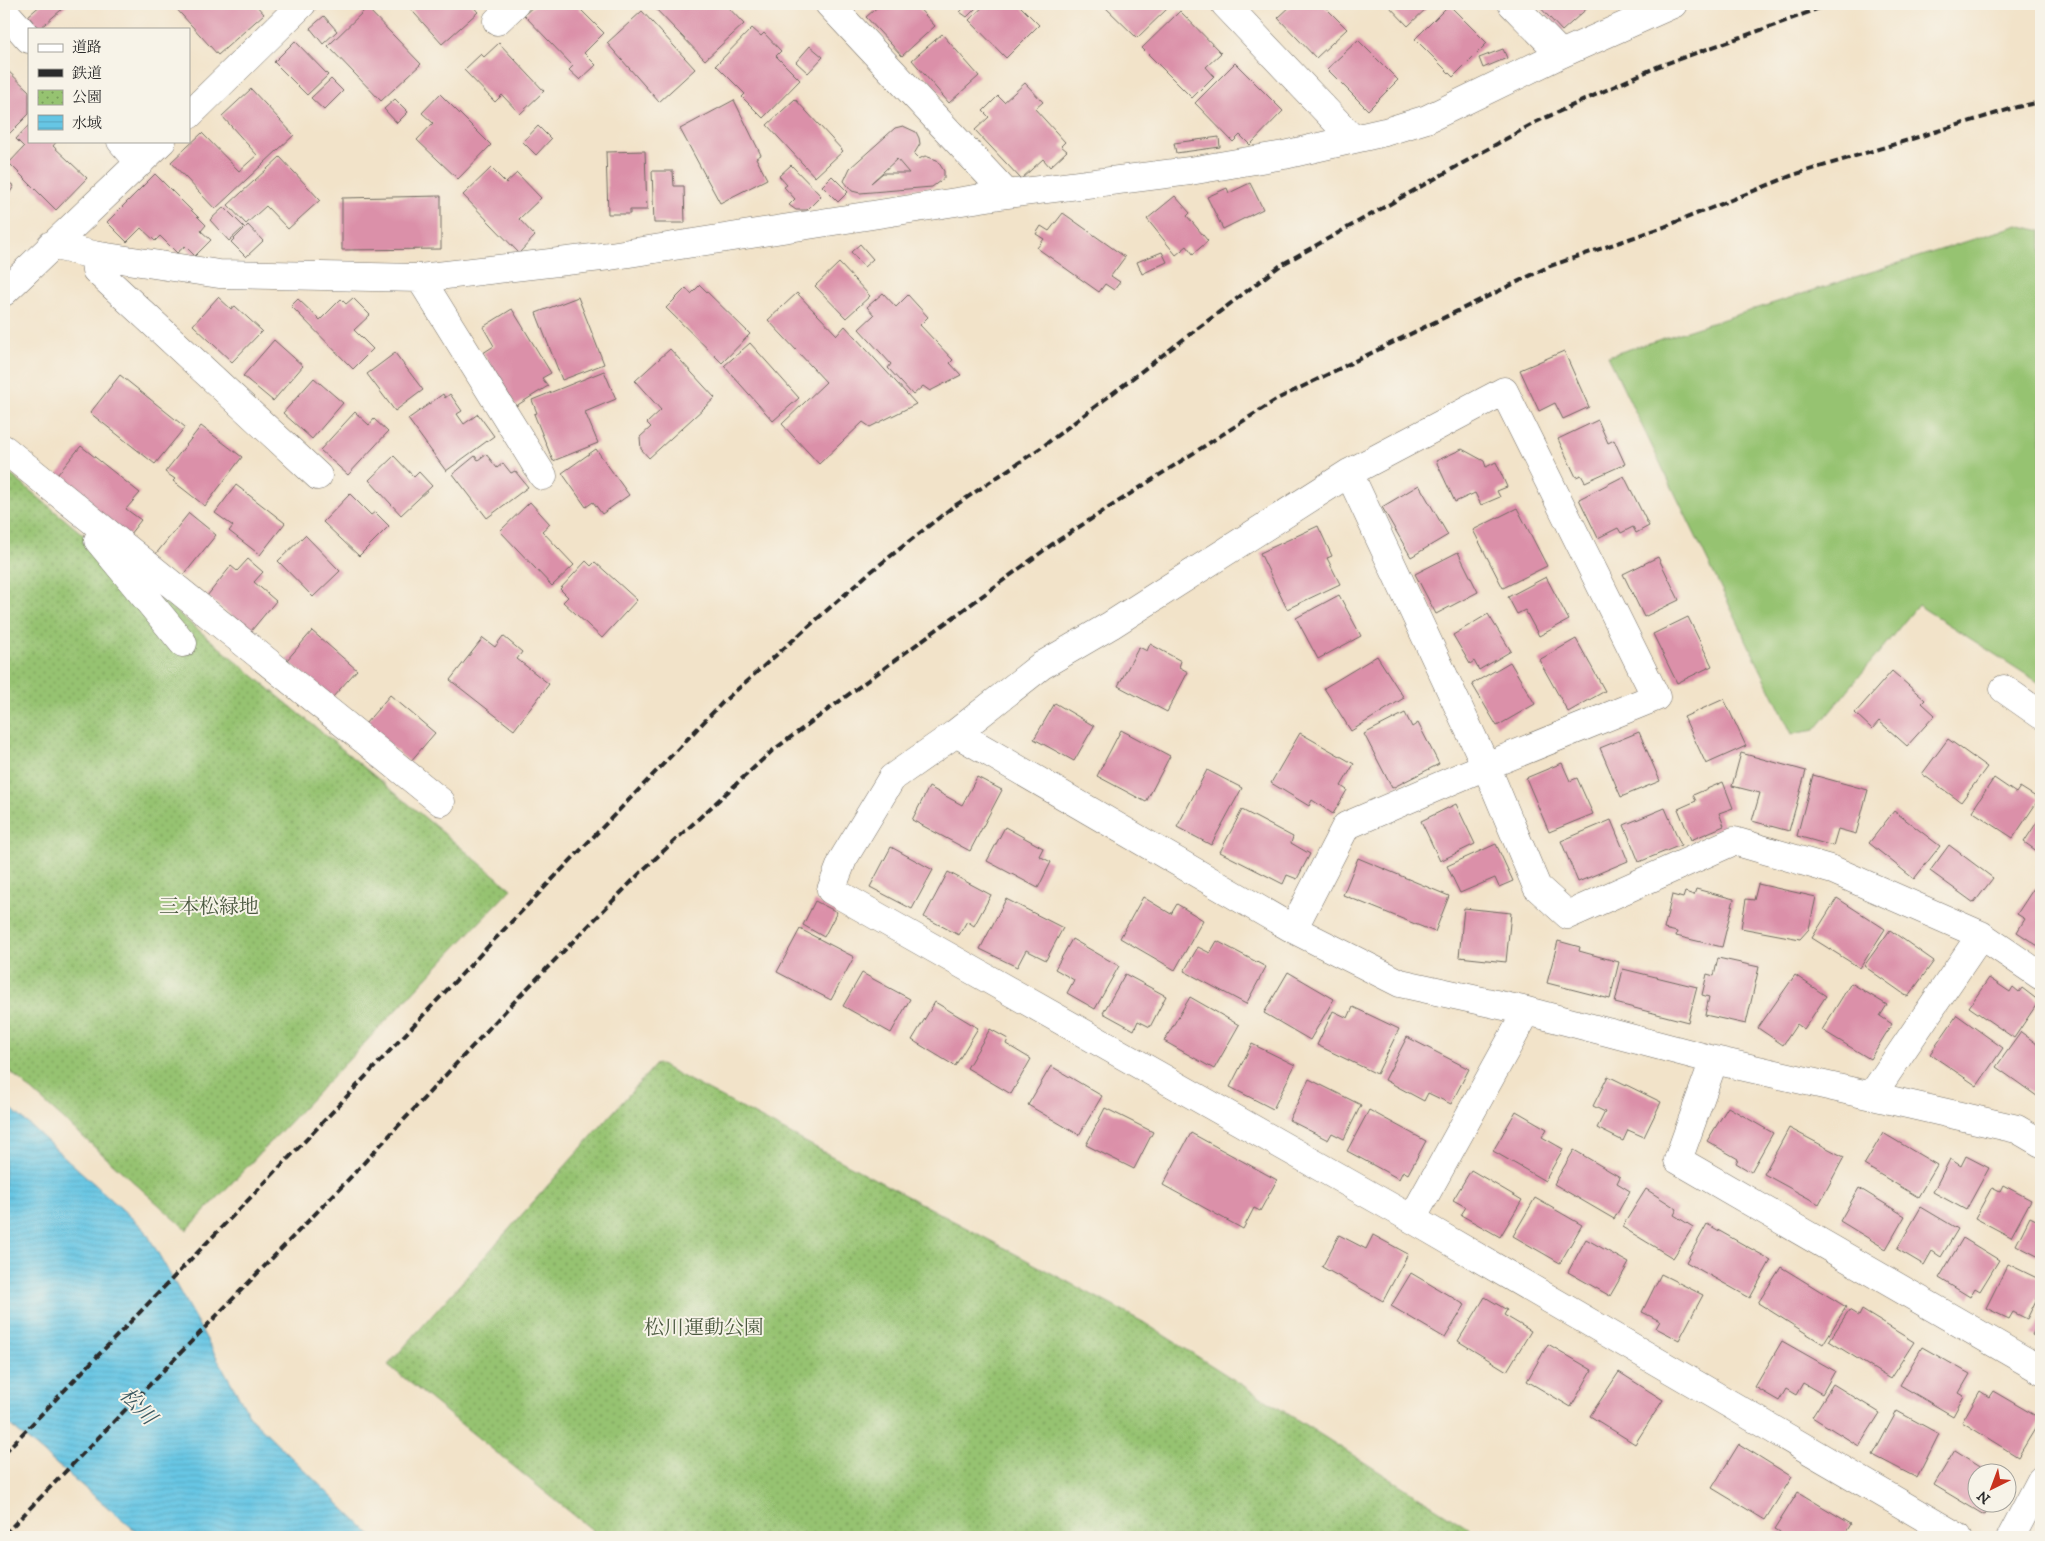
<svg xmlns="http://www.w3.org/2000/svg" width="2045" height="1541" font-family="'IM FELL DW Pica','Noto Serif JP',serif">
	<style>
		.park { fill: url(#park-dots); stroke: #60774e }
		.garden { fill: #96c371; stroke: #60774e }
		.water { fill: url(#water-rules); stroke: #487888 }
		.building { fill: #db90a9; fill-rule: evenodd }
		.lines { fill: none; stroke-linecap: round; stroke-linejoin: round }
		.minor-casing { stroke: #716b62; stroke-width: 29 }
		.minor { stroke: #fff; stroke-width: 28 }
		.rail { stroke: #2b2b2b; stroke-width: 4; stroke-dasharray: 8 4; stroke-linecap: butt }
		.labels { text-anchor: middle; stroke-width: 4; stroke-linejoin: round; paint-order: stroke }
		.park-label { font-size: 20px; fill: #4b5940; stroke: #f7f3e8 }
		.water-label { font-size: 21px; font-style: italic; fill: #3d5a62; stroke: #f7f3e8 }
	</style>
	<defs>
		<pattern id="park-dots" width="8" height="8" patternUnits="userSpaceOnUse" patternTransform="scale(1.25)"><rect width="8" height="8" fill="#96c371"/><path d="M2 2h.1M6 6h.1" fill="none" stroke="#7b9f5d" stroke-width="1.8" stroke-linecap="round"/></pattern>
		<pattern id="water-rules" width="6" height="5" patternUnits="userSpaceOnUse" patternTransform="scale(1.25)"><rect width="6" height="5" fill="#66c6e4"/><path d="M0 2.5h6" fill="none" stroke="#59aac4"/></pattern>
	</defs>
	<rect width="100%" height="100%" fill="#f7f3e8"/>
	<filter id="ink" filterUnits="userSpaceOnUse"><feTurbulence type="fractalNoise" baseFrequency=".02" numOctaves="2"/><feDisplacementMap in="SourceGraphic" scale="10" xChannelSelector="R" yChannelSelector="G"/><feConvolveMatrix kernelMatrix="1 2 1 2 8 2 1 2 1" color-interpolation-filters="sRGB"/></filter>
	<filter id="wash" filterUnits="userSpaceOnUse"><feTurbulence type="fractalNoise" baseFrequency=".0096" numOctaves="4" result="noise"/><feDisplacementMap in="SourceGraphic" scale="20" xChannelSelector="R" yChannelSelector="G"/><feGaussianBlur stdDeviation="1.12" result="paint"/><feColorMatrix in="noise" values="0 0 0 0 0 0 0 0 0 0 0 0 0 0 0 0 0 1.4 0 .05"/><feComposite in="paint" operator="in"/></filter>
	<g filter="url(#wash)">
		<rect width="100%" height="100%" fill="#f2e3c9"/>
		<path class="park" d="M4,469L511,889L187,1230L4,1066Z
			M657,1063L1143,1322L1482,1537H601L388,1365Z"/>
		<path class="garden" d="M2018,225L2041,231V684L1918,605L1815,730L1792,734L1608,356Z"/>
		<path class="water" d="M4,1102L145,1230L251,1418L373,1537H143L4,1420Z"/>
		<g id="blocks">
			<path class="building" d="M42,4H68L39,29L28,16Z
				M175,4H255L264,14L218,55L173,5Z
				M406,4H471L478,12L442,44Z
				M536,4H575L604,33L584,53L596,65L580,80L569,70L573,66L524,15Z
				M651,4H725L744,24L705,60Z
				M881,4H915L935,26L902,56L866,17Z
				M968,4H980L967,17L960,12Z
				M986,4H1018L1039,25L1006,58L969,20Z
				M1102,4H1163L1168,8L1137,38Z
				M1293,4H1322L1347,29L1316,58L1278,18Z
				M1387,4H1431L1408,26Z
				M1537,4H1592L1562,31Z
				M1449,5L1487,43L1453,77L1415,39Z
				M367,8L421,64L381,101L328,46Z
				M642,11L695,69L659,102L607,43Z
				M1180,11L1221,53L1206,67L1214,76L1192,98L1142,48Z
				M324,16L337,31L323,44L310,28Z
				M752,28L761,36L764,33L781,51L776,56L800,80L763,118L742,97L745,94L716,65Z
				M942,34L979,76L949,103L912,60Z
				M1358,40L1398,80L1368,110L1327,69Z
				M295,41L328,75L307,95L274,62Z
				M499,43L544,91L520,114L502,95L495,102L464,70L481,54L484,57Z
				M810,46L823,57L808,73L796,62Z
				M1503,49L1507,58L1483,68L1479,58Z
				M1235,63L1283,111L1250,145L1240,135L1233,142L1195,103Z
				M4,67L29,91V114L4,139Z
				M331,79L343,91L324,110L311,98Z
				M1025,83L1043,102L1035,109L1065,142L1061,146L1067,151L1050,167L1043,159L1021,179L975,130L989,117L983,111L998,96L1004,102Z
				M251,89L294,135L215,209L171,162L202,133L239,171L257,155L222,116Z
				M440,94L491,145L458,179L417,140L433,123L422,113Z
				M395,99L408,112L397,123L384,109Z
				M795,99L843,151L815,177L767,125Z
				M734,100L761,155L756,158L767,179L720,203L680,129Z
				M29,125V141H57L53,146L87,178L56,210L9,163L24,147L16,139Z
				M538,126L551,139L536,155L523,142Z
				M903,126L916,132L919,138L920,144L914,154L919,159L925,156L937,160L944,171V178L932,187L860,193L852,191L844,181L850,168L895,128ZM897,159L909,173H883L871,183Z
				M1219,137L1220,147L1176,153L1174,143Z
				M645,151L647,210H630V214H608L606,152Z
				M280,157L320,200L288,229L266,206L246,224L228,205Z
				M791,165L821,196L807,210H796L789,205L795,199L784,187L787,185L779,176Z
				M491,168L506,183L517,173L541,198L519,219L535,236L519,253L463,195Z
				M652,171H673L674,186H684L685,223H654Z
				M155,174L206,225L201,231L211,240L195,256L185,246L177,253L160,236L155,241L141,228L127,242L107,222Z
				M832,176L848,192L838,202L822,186Z
				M4,179L14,186L4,202Z
				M1250,183L1263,209L1223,229L1207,197L1227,188L1229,193Z
				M441,196V249L342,250V198Z
				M1175,196L1190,213L1187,216L1208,241L1193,254L1187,246L1176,255L1147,219Z
				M224,207L244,227L229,241L210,220Z
				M1063,213L1125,257L1111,276L1120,282L1114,290L1105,284L1099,292L1037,248L1044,239L1036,234L1041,226L1049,231Z
				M248,225L263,241L246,257L231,242Z
				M860,244L873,259L864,267L851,252Z
				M1162,252L1167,262L1142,274L1137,262Z
				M839,263L870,296L846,318L815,286Z
				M700,285L750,334L722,363L666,308L686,288L691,294Z
				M797,293L837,335L845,326L916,404L870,427L863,422L819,464L782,424L826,382L768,320Z
				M883,293L896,307L908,295L928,317L920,325L953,360L950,363L961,375L930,391L923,386L913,395L888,368L891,364L859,329L874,315L867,307Z
				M218,297L231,309L235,306L262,331L232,362L193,325Z
				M578,297L604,364L562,380L536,313Z
				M353,298L370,315L354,330L373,349L353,369L291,306L298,299L320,320L341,299L346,304Z
				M512,309L551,373L542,378L548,386L516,406L483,353L494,346L483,327Z
				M274,340L303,366L273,401L243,376Z
				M750,343L799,398L773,421L724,366Z
				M670,349L715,398L649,458L641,449L640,437L651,427L647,423L661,410L635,381Z
				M1564,351L1589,407L1563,419L1555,403L1539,411L1520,370Z
				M395,353L423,390L395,411L367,374Z
				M604,371L616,399L585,412L598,443L553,461L534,414L537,413L532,400Z
				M120,375L185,427L155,464L90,413Z
				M314,378L343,403L312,439L283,413Z
				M443,394L445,398L450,394L462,411L457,414L464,424L478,414L494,436L446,471L408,419Z
				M355,412L369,425L374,419L388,432L348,475L320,450Z
				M1598,420L1608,443L1614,440L1625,464L1585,482L1581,475L1576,477L1558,439Z
				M201,426L242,457L205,506L173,481L175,479L165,472Z
				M81,446L140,493L126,509L141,520L126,539L53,480Z
				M596,449L629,495L602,514L593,502L586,507L562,473Z
				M1462,449L1484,461L1486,467L1496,462L1507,487L1497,491L1500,497L1481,505L1475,493L1455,502L1436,461Z
				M486,454L497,468L503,463L511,473L515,471L528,487L487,518L453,474L475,456L478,460Z
				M394,456L414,477L419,472L432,486L401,515L369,480Z
				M1624,476L1649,526L1636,533L1633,527L1621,533L1618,528L1598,538L1579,499Z
				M236,485L285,523L260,555L229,531L233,526L215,513Z
				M1419,485L1448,535L1411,557L1382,507Z
				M350,494L371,515L375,512L389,526L359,556L323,522Z
				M530,502L550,524L542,531L574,565L552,586L500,531Z
				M1517,508L1547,566L1503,588L1473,530Z
				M189,513L216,535L182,577L155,555Z
				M1318,526L1332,556L1327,558L1340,584L1287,609L1260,553Z
				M305,535L340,571L313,597L278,561Z
				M1458,552L1478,592L1436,614L1415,574Z
				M1658,557L1679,600L1644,617L1623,574Z
				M248,559L263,572L254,582L276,601L251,631L207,596L231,566L237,571Z
				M586,561L591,566L595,562L637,600L602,638L563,602L568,597L560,589Z
				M1546,577L1569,620L1539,636L1525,610L1517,614L1508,597Z
				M1339,595L1361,636L1318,659L1296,618Z
				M1488,614L1511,651L1479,670L1474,661L1470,664L1453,635Z
				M1688,617L1712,666L1677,683L1653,634Z
				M312,631L357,670L332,698L287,660Z
				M503,636L522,652L517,659L549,684L514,730L450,680L483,638L495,647Z
				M1576,639L1605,691L1568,712L1539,660Z
				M1150,644L1181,661L1179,667L1188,672L1167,712L1118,686L1139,647L1147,651Z
				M1377,656L1404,698L1351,731L1324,688Z
				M1510,662L1535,704L1497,726L1472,684Z
				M1892,671L1925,700L1922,703L1935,715L1907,746L1879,721L1872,729L1855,713Z
				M390,695L435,733L410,762L365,724Z
				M1724,699L1746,746L1706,764L1684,717Z
				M1055,703L1094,726L1074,761L1034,739Z
				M1405,713L1412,727L1418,723L1439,764L1392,788L1364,734Z
				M1121,730L1170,756L1146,802L1097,776Z
				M1639,732L1660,781L1621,797L1600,748Z
				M1300,733L1354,764L1341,786L1347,790L1333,814L1312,800L1309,806L1271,783Z
				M1948,739L1987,767L1961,802L1922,774Z
				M1741,753L1806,771L1789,831L1752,821L1760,793L1732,786Z
				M1562,763L1570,781L1577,778L1593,814L1549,832L1526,778Z
				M1207,770L1242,788L1211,845L1177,827Z
				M1813,775L1868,790L1856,834L1838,829L1833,846L1797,836Z
				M977,777L1002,790L970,851L912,820L929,787L962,805Z
				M1994,778L2016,793L2020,787L2039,799L2013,838L1972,811Z
				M1723,782L1733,808L1719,813L1724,826L1691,840L1678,809L1696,801L1693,795Z
				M1456,804L1475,844L1440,861L1421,821Z
				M1665,808L1681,845L1639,862L1624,825Z
				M1242,810L1293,837L1291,843L1310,854L1297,879L1287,875L1283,884L1220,852Z
				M1894,811L1940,846L1914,879L1869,843Z
				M2041,816V854L2024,842Z
				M1611,820L1628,861L1578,882L1561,841Z
				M1005,827L1043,848L1039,856L1051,862L1038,888L987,861Z
				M1496,844L1513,881L1499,887L1495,878L1460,893L1447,866Z
				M1949,845L1993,878L1974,903L1930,871Z
				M891,847L933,870L912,909L870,887Z
				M1358,858L1449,896L1435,932L1343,895Z
				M948,872L991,895L974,926L967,921L959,935L924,917Z
				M1758,884L1816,897L1809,929L1800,939L1741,928L1746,899L1754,900Z
				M2034,888L2041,893V948L2017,932L2025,919L2017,914Z
				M1696,889L1734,899L1722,947L1676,936L1677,932L1664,929L1672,895L1683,898L1685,892L1694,895Z
				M1143,897L1171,914L1177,904L1203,920L1175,970L1120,938Z
				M1837,898L1885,929L1860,968L1812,938Z
				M1006,899L1063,928L1046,960L1026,950L1017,967L980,949Z
				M815,901L837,912L824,937L803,925Z
				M1464,908L1511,913L1506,962L1459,957Z
				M800,929L854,957L831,1000L777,972Z
				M1890,930L1934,961L1908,997L1864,966Z
				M1072,939L1119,966L1095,1009L1067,993L1074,980L1055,969Z
				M1217,941L1266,967L1246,1004L1184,971L1198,947L1210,953Z
				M1558,941L1580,947L1579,951L1619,962L1610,999L1547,983Z
				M1718,958L1759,967L1746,1024L1705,1015L1709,997L1702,995L1707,974L1714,976Z
				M1623,969L1697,987L1688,1022L1615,1003Z
				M1288,972L1334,999L1310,1040L1264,1013Z
				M862,973L910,999L891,1033L843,1006Z
				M1125,974L1166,996L1150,1027L1138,1021L1134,1030L1103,1013Z
				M1795,975L1826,996L1804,1029L1797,1024L1783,1045L1758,1028Z
				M1989,978L2010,992L2013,987L2019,992L2022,988L2039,1001L2014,1038L1969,1007Z
				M1851,983L1887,1005L1880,1016L1892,1024L1870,1059L1822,1030Z
				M1190,997L1239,1025L1214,1069L1164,1041Z
				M935,1002L978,1028L955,1066L912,1040Z
				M1353,1007L1399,1029L1377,1074L1317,1045L1333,1011L1348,1018Z
				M1957,1015L2003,1048L1977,1086L1930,1054Z
				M990,1029L1008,1039L1006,1044L1031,1059L1011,1094L967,1068Z
				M2021,1032L2041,1047V1099L1996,1067Z
				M1407,1037L1469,1069L1451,1104L1428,1093L1424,1101L1385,1080Z
				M1252,1044L1295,1065L1273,1109L1230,1087Z
				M1051,1066L1102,1096L1079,1135L1028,1105Z
				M1608,1076L1661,1102L1644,1137L1628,1130L1623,1141L1597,1128L1605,1112L1593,1106Z
				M1309,1079L1361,1105L1344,1139L1332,1133L1328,1140L1289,1120Z
				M1728,1107L1773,1133L1751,1172L1736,1163L1738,1159L1707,1141Z
				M1105,1108L1153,1132L1134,1169L1086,1145Z
				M1369,1110L1426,1141L1408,1174L1403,1171L1399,1179L1347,1151Z
				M1516,1111L1547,1129L1542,1137L1563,1149L1545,1181L1493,1151Z
				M1789,1128L1844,1157L1819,1204L1764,1174Z
				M1191,1133L1277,1180L1260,1211L1254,1208L1243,1229L1163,1185Z
				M1883,1133L1937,1165L1918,1197L1864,1165Z
				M1574,1150L1620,1177L1617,1183L1630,1191L1614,1219L1554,1184Z
				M1966,1156L1989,1168L1966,1210L1933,1192L1950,1159L1961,1166Z
				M1471,1170L1522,1200L1500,1237L1461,1215L1466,1207L1453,1200Z
				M2003,1185L2031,1200L2011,1237L1975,1218L1992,1187L2000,1191Z
				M1859,1188L1905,1216L1886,1249L1840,1221Z
				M1646,1189L1677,1209L1674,1215L1693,1227L1673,1258L1622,1227Z
				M1535,1198L1582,1225L1560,1263L1513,1236Z
				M1921,1207L1958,1229L1941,1257L1932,1251L1924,1265L1897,1249Z
				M2041,1214V1258L2016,1245L2030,1217L2038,1221Z
				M1707,1224L1771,1260L1750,1298L1686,1262Z
				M1339,1235L1366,1249L1373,1235L1408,1254L1383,1301L1322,1267Z
				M1963,1238L1999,1260L1980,1291L1975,1288L1970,1297L1939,1278Z
				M1586,1239L1629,1263L1610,1296L1568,1272Z
				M2008,1264L2041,1280V1290L2027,1319L2013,1312L2009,1319L1986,1308Z
				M1781,1267L1846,1307L1823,1344L1758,1303Z
				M1411,1273L1465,1305L1445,1338L1391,1306Z
				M1661,1274L1703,1295L1679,1340L1656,1328L1660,1321L1642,1312Z
				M1485,1297L1507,1310L1504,1315L1531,1331L1507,1371L1458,1341Z
				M1849,1310L1859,1316L1862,1310L1914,1342L1890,1379L1829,1341Z
				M2041,1317V1339L2032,1335Z
				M1782,1341L1835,1371L1822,1394L1803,1383L1796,1395L1786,1389L1779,1401L1755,1387Z
				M1548,1344L1592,1370L1571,1407L1527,1381Z
				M1922,1347L1970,1374L1959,1393L1964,1396L1953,1416L1900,1385Z
				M1619,1372L1663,1400L1635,1444L1590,1416Z
				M1833,1384L1880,1413L1859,1446L1812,1417Z
				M1980,1391L1989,1397L1993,1391L2041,1419L2018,1457L1962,1422Z
				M1897,1411L1939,1434L1917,1478L1873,1455Z
				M1739,1444L1792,1477L1765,1520L1712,1488Z
				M1955,1450L1993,1474H1978V1504H2002L1999,1509L1991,1504L1984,1515L1934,1485Z
				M1798,1492L1851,1524L1843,1537H1786L1774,1530Z"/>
		</g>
	</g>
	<g filter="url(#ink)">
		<use href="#blocks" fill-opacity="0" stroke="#716b62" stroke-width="1"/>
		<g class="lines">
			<defs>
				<path id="minor" d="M829,4L1007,194
					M1225,4L1353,139
					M1512,4L1561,54
					M4,11L29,39
					M497,21L515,4
					M189,115L302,4
					M121,141L140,163
					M51,245L94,255L219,274L420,278L610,256L1007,194L1190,171L1284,155L1385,132L1427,119L1561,54L1673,4
					M94,255L96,270L318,476
					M420,278L543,476
					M4,292L162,141
					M4,449L441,802
					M1349,473L1486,766L1537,887L1568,915L1734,841L1833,870L1981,935L2041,976
					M98,540L183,643
					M2004,689L2041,715
					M956,733L1293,929L1400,983L1527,1011L1714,1060L2017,1129L2041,1143
					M1293,929L1346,826L1486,766L1656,697L1504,391L1349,473L1111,625L1041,666L956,733L892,778L843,859L831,890L1412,1219L1958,1537
					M1714,1060L1678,1160L2041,1370
					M1872,1095L1981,935
					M1412,1219L1527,1011
					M2011,1537L2041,1480"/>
			</defs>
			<use href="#minor" class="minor-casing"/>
			<use href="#minor" class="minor"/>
			<path class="rail" d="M4,1453L304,1142L494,940L723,702L868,574L950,509L1042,447L1281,265L1536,122L1659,66L1775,25L1830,4
				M4,1535L346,1182L509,1007L644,869L772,751L1054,543L1279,398L1550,266L1664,227L1793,175L2017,107L2041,102"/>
		</g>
	</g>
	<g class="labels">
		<g class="park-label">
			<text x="209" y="913">三本松緑地</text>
			<text x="704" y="1334">松川運動公園</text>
		</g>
		<g class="water-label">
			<text transform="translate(138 1406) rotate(46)" y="7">松川</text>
		</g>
	</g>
	<rect width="2045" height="1541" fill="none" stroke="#f7f3e8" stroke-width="20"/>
	<rect x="28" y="28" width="162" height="115" fill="#f7f3e8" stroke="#a5a39c"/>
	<rect x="38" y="44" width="25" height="8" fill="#ffffff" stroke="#a5a39c"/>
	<text x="72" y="52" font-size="15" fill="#2b2b2b">道路</text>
	<rect x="38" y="69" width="25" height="8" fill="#2b2b2b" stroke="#a5a39c"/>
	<text x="72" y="78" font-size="15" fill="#2b2b2b">鉄道</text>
	<rect x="38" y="90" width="25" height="15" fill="url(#park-dots)" stroke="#a5a39c"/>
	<text x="72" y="102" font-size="15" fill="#2b2b2b">公園</text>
	<rect x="38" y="115" width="25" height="15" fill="url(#water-rules)" stroke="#a5a39c"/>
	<text x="72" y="128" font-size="15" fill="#2b2b2b">水域</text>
	<g transform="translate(1992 1488) rotate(222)"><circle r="24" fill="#f7f3e8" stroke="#a5a39c"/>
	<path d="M0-4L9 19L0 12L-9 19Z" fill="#c8321e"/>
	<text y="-8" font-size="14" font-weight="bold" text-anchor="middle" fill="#2b2b2b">N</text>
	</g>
</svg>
